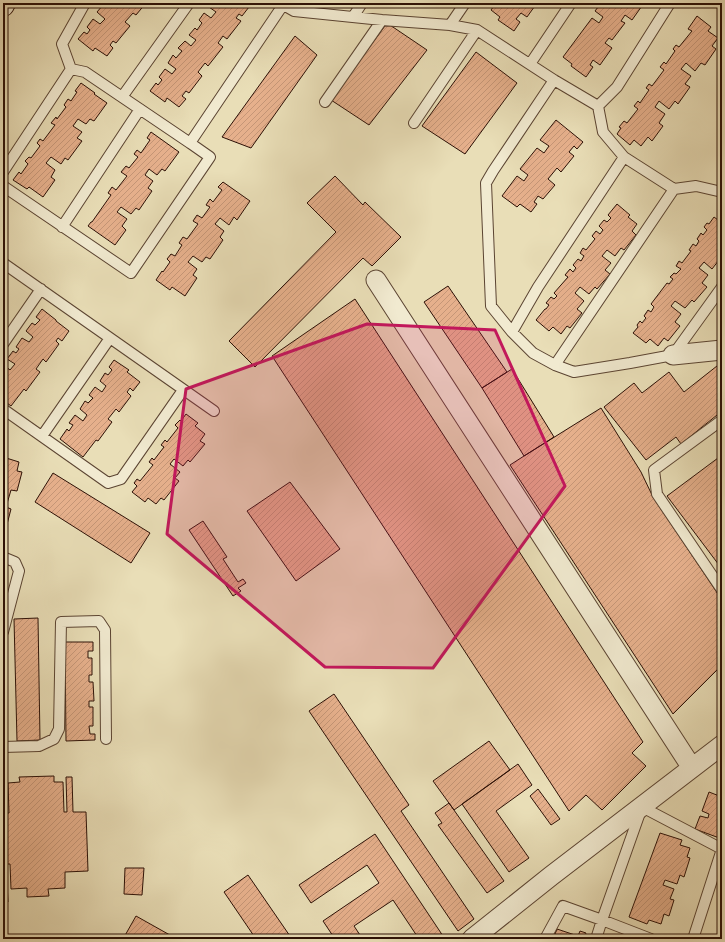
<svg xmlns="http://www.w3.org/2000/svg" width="725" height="942" font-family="'IM FELL DW Pica',serif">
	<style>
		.building { fill: url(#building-hatch); stroke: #2c1006 }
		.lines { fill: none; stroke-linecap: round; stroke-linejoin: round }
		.lane-casing { stroke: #5b4432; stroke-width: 12 }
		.street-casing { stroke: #5b4432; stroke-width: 21 }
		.secondary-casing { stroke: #2c1006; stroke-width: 24 }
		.lane { stroke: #f1ead0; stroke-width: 10 }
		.street { stroke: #f1ead0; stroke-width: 19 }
		.secondary { stroke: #f1ead0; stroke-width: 22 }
		.marked { fill: #c2185b; fill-opacity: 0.2; stroke: #c2185b; stroke-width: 3; stroke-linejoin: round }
	</style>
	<defs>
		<pattern id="building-hatch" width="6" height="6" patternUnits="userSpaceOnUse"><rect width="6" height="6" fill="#e6b08c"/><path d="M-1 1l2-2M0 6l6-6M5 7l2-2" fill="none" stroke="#c59677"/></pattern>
	</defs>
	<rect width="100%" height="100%" fill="#e9deb7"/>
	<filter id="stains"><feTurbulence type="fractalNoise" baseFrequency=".005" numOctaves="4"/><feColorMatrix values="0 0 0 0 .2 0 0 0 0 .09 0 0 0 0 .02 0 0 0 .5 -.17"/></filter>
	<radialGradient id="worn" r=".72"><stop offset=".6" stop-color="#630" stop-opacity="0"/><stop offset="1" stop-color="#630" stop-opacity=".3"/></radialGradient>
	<path class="building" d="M109,3H146L136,15L133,13L125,22L130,26L116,43L113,41L110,45L113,48L107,56L95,48L93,51L78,39L84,32L87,34L90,30L87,27L93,19L100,24L105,19L97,12L103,5L106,7Z
		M212,3H244L249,7L242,16L239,14L236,18L241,21L227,39L223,36L218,43L223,47L208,66L205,63L198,72L202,76L189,93L186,91L182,96L186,99L179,107L167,98L165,102L150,91L156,83L158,85L162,80L159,77L165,69L172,74L176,69L168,63L173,55L176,58L182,51L178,48L185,41L191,46L196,40L189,35L195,28L197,30L202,23L199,20L204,13L211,18L216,12L209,7Z
		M496,3H537L527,17L521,13L516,19L520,22L514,31L498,20L500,17L491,10Z
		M601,3H644L632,20L625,15L621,21L625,23L612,40L609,38L605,43L612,48L600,65L593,60L590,65L593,67L586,77L571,66L572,64L563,57L592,18L599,23L603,17L595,11Z
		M697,16L711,27L708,31L718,38L712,46L716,49L705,65L701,63L695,71L686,63L681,69L691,76L685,84L690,87L678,104L675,101L669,109L659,101L655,107L665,114L659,123L663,126L652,141L648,137L641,146L634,140L630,145L617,134L621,128L619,127L624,121L627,123L638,109L634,106L638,101L640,103L649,90L646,88L649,84L652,86L664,70L660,67L664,62L666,64L675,51L673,49L676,45L679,47L692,31L688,29Z
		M387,23L427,50L369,125L331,100Z
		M295,36L317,55L251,148L222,137Z
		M476,52L517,83L465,154L422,126Z
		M81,83L95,93L94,94L107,103L94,121L90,119L86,124L78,119L73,126L82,132L77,138L82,141L68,160L65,158L61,164L51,157L46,163L55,170L51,177L55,180L43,197L29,187L27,189L13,180L19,172L21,174L28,164L25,161L29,157L31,158L40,146L37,143L40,139L43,141L55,125L51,123L56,117L57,119L66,107L64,105L68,99L71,101L77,92L75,91Z
		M556,120L583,142L577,149L574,146L569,152L574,156L561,172L557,168L548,179L555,185L543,199L538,196L534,202L537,204L531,212L520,204L517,207L502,196L517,176L524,181L528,175L520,169L537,148L544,153L549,146L540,140Z
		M151,132L179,152L165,171L162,169L157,175L149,169L145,175L153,181L148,188L152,191L139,210L136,208L131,214L121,207L117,212L127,219L122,226L126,230L115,245L88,226L91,222H92L111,195L108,193L112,187L116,190L127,176L121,172L126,166L129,168L138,157L134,154L137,150L141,153L150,140L147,138Z
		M335,176L363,205L365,202L401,237L372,266L363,258L255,367L229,341L336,232L307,203Z
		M223,182L250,201L237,220L234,217L229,225L220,218L215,224L224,231L220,237L223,240L210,259L206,257L202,262L193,256L188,262L197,269L193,275L197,278L185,296L172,287L170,290L156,280L162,271L163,272L170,262L167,259L171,254L175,256L182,245L179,243L183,237L187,239L198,224L193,221L197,215L202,218L210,207L206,205L210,199L213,202L222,190L218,187Z
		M617,204L630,215L628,217L637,224L632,231L636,235L624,250L621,248L615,256L607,250L602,256L611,263L605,270L610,274L597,289L595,287L589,294L580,287L575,293L584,301L577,309L582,313L570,328L567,326L561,334L553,327L549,331L536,320L545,309H546L549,305L546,303L551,297L554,299L557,296L554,293L568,277L565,275L570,269L573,272L576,268L573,265L578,259L581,261L584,256L580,253L583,248L586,250L595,239L592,236L596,231L600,234L603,230L599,226L604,220L607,222L611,218L608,215Z
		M714,217L722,223V262H721L719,260L712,269L704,262L699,268L708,275L702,283L707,287L694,302L692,300L685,308L675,301L671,306L681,314L675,322L680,326L668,341L664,338L658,346L650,339L646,343L633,333L638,327L637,325L640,321L642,323L646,318L644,316L648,310L651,312L654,307L651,304L667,283L669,284L673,279L670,277L674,273L676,274L681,269L676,266L679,261L682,263L691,251L689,250L693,244L696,246L699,241L697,239L701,233L703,235L707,230L704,227L707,223L709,224Z
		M448,286L507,372L482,388L424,302Z
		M355,299L643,742L632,753L646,766L602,810L586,795L569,811L272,356Z
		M42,309L56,320V321L69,331L62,341L58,338L56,341L59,344L46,362L43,359L36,369L40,372L26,391L24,389L11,406L3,400V366L4,365L10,370L15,364L7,359L13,351L16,353L19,349L16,347L22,338L29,342L33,337L26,331L32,323L35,325L40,320L36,317Z
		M114,360L129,370L127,372L140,382L133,391L130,388L127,392L131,396L119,412L116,409L108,419L112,422L98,441L96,440L83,457L60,439L67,429L69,431L73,425L69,423L75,415L83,421L87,415L80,409L85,401L88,403L93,398L89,395L95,387L102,392L106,386L100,381L105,373L108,375L112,370L109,367Z
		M722,362V411L681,444L676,437L646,460L604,407L634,383L642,393L669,372L684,392Z
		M512,369L554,437L524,456L482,388Z
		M601,408L641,472L653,497L722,600V665L673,714L510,465L524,456Z
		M186,414L198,423L195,426L205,434L200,441L205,444L190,462L188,460L183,466L174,459L170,464L180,472L175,478L179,481L164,500L161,498L156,504L148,498L145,502L132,492L137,486L134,483L137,479L140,481L153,465L149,462L152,458L154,460L164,447L161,445L165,440L167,442L178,428L175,425L180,420L181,421Z
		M722,455V569L667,496Z
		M3,457L19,462L17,471L22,472L17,491L11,490L6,507L11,509L4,536L3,535Z
		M53,473L150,533L131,563L35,502Z
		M290,482L340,549L296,581L247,511Z
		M203,521L227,557L223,559L238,582L243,579L246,583L238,588L241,591L233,596L189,530Z
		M38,618L40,740L17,741L14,619Z
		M65,642H93V651H88V658H92V675H89V682H93L94,701H89V707H93V726H89L90,734H95V740L66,741Z
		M334,694L409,805L401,811L474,919L458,931L309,711Z
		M489,741L510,770L454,810L433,781Z
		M518,764L532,785L496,811L529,858L509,872L462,804Z
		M54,776V782H63L64,812H67L66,777H72L73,812H86L88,871L65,872V888L48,889L49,896L27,897V888L11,889L10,864H6L8,902H3V813H9L8,783L20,782L19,777Z
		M538,789L560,819L551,825L530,796Z
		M709,792L722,797V839L695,829L700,816L708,818L709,814L702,811Z
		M449,803L504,881L487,893L438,825L442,823L435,813Z
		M660,833L682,840L680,845L690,848L687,857L690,858L684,877L680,875L677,884L665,880L663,885L674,889L670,899L674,900L669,916L664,914L661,924L649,920L647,924L629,917Z
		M375,834L445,939H419L393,900L354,926L362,938L360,939H335L323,921L379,883L367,865L311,903L299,885Z
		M125,868H144L142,895L124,894Z
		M248,875L292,939H256L224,892Z
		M136,916L177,939H123Z
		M722,925V939H716Z
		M557,929L578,936L580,931L586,933L584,939H553Z"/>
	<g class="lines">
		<defs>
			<path id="lane" d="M280,3L294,11L382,20L450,25L477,30L554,80L598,106L603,132L624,157L674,189L696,186L722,192
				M353,17L362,3
				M450,25L465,3
				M530,64L571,3
				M71,69L85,72L190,143
				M554,80L493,171L486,183L491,306L512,332L533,353L555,365L574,372L630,363L673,355L722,287
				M122,97L189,3
				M325,102L382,20
				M598,106L617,87L670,3
				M414,123L477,30
				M3,172L71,69L62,44L85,3
				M3,186L131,273L210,157L190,143L283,5
				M62,227L140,109
				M3,263L110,338
				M512,332L538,287L624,157
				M3,344L41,289
				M555,365L674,189
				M3,409L108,483L121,479L183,390
				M722,420L654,470L657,494L722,590
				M42,436L110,338L214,411
				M3,557L15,562L19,571L3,632
				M3,747L39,746L54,739L59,729L61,622L99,621L105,630L106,739
				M545,939L563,906L602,920L651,939
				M596,939L602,920L642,807L722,849
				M693,939L722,849"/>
			<path id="street" d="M376,280L692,768
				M673,355L722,350
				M472,939L551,876L722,745"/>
			<path id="secondary" d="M3,5L4,3"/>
		</defs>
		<use href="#lane" class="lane-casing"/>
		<use href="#street" class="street-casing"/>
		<use href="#secondary" class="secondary-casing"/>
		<use href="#lane" class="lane"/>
		<use href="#street" class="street"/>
		<use href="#secondary" class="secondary"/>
	</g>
	<path class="marked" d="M367,324L495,330L565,486L433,668L325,667L167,534L186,389Z"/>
	<rect width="725" height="942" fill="none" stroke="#e9deb7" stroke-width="16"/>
	<rect x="4" y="4" width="717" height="934" fill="none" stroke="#2c1006" stroke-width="2"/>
	<rect x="8" y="8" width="709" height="926" fill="none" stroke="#2c1006"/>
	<rect width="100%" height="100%" filter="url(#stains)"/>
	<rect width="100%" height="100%" fill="url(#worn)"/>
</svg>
